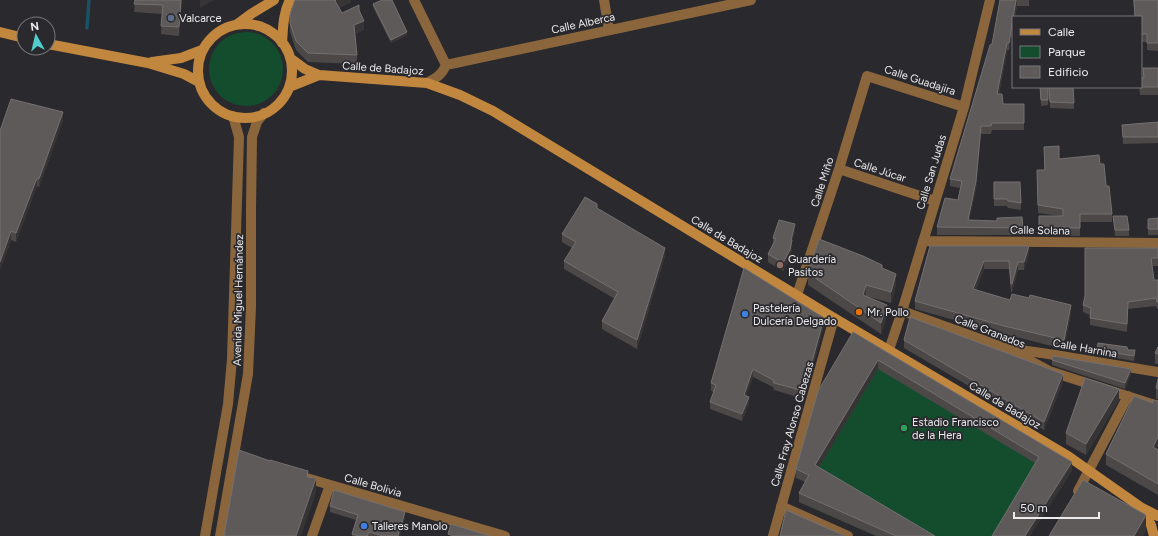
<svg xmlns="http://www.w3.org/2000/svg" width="1158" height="536" font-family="Figtree,sans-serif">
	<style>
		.green { fill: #134d2e }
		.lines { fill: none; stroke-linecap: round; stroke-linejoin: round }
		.stream { stroke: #1b5164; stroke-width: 3.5 }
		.street { stroke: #8b663c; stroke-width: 10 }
		.secondary { stroke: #c2873f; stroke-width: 10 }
		.wall { fill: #4c4848 }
		.shaded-wall { fill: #373435 }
		.building { fill: #5d5a59; stroke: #747071 }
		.service-dot { fill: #5c6f8a; stroke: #2a292d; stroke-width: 1.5 }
		.education-dot { fill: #8d6e63; stroke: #2a292d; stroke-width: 1.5 }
		.food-dot { fill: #e8710a; stroke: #2a292d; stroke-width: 1.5 }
		.shop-dot { fill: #3f7fe0; stroke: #2a292d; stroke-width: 1.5 }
		.leisure-dot { fill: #2e9e5b; stroke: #2a292d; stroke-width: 1.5 }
		.labels { text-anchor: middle; stroke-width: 3.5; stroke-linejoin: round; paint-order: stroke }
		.poi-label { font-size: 11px; fill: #ecebee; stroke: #2a292d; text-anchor: start }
		.street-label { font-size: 11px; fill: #ecebee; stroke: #2a292d }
	</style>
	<rect width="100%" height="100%" fill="#2a292d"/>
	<path class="green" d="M209 69a37 37 0 1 1 74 0a37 37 0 1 1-74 0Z
		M853,341L1072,471L1030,536H876L799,502L809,484L795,477L816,403Z"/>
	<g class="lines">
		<path class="stream" d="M87,28L89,0"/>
		<path class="street" d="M414,0L446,65
			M604,0L609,30
			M427,83C436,78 442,75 446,65L751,0
			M839,169L935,201
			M923,241L1158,243
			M797,295L839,169L867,76L964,107
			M902,311L1008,349L1049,371L1158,406
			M1014,349L1055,355L1158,372
			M889,350L902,311L964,107L990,0
			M303,477L505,536
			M1078,491L1128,396
			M781,506L848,536
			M205,536L228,404L232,359L239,137L233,116
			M220,536L248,374L251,307V209L252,137L257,122L264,113
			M312,536L330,485
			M773,536L834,318"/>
		<path class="secondary" d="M198 71a47 47 0 1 1 94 0a47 47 0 1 1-94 0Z
			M236,25L251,14L274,0
			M0,32L24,38
			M282,43C283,29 283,13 290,0
			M48,44L148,63L184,74L199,82
			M290,58L305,69L319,75L427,83L460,95L493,111L834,318L1068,456L1142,508L1158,516
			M152,62L181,58L202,50
			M289,87L319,75
			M1142,508L1151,525L1154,536"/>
	</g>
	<path class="wall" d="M127,0H182L179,36L161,34L162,14L134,12L135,0Z
		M351,0V2L339,8L342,13L359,10L364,30L355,34L357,55V64L308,62L296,50L290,32V15Z
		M1000,0H1029V6H1017L1009,50L1007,51L999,94L1003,104H1024V130H992L991,134H981L976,189L969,220L997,221V218L1023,228V235H937V227L958,200L960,188L950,186V179L992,44Z
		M1133,0H1158V51L1147,50V42H1141V17H1135Z
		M373,4L407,35L391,43L373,7Z
		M1143,68H1158V95H1140L1139,87H1141L1143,78Z
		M1040,87H1048V105L1041,106Z
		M1049,87L1074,103V109L1050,108Z
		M63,121L39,187L37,186L16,242L11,240L0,270V131Z
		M1158,122V143L1123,144L1122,125Z
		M1044,147L1059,159L1100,164L1106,186L1112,214V222H1080V236L1039,235V216H1060L1038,213L1037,170H1044Z
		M994,182L1021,203V210L1008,208L1007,206H994Z
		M1113,216L1129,230V236H1115Z
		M1158,218V235H1148V219Z
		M795,233L792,241V248L790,258L783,271L768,262V254L773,243V238Z
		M562,234L665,256L637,349L602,329V321L615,299L564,269V261L572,248L562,242Z
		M930,246L1029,254L1024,270H1018L1012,292H1011L1009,269H984L976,290L1010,300L1071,313L1064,349L1004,334L915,309V301Z
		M1158,248V266H1152L1154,280H1158V309H1157L1156,306L1128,309L1127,332L1090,325V315L1083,312V305Z
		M882,269L896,285L891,303L866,296V297L887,316L881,334L808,285V273Z
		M824,325L804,399L774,390L773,387L753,377L746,396L749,404L742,421L710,409V402L714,392L711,391V383Z
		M853,332L1072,471L1035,463L878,369L819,467L935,536H876L799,502V493L805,482L796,478V469Z
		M904,340L1063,382L1044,430L904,348Z
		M1158,347V364H1155V353Z
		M1097,350H1128L1135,355L1134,361L1097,355Z
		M1052,360L1131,374L1125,389L1052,365Z
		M1158,379V399H1156V388Z
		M1119,400L1086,455L1066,444V433Z
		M1158,401V495L1106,465V454L1153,403Z
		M330,506L405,517L400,536H352V534L356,520L330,512Z"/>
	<path class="shaded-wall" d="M181,0H182L179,36V27Z
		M200,0H214L200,8Z
		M336,0H351V2L335,10V1Z
		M1017,0V6L1015,17H1013Z
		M1013,20V27L1009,50V43Z
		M364,21V30L354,35V25Z
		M407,32V35L391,43V40Z
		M1007,43V51L997,101V94Z
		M63,112V121L39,187V179Z
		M981,126V134L976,189L968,228V220Z
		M37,178V186L16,242V233Z
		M795,224V233L792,241V248L790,258L783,271V263L791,240Z
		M11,231V240L0,270V262Z
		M1029,246V254L1024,270V262Z
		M665,248V256L637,349V340Z
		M984,261V269L973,298V289Z
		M1018,262V270L1012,292V284Z
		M896,274V285L891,303V292Z
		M866,285V296L863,306V295Z
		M887,305V316L881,334V323Z
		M1071,305V313L1064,349V340Z
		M824,318V325L804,399V391Z
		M1135,350V355L1134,361V356Z
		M878,360V369L815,474V465Z
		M753,369V377L744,403V395Z
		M1131,369V374L1125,389V383Z
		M1063,374V382L1044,430V422Z
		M1119,389V400L1086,455V444Z
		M749,397V404L742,421V414Z
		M1158,437V448L1153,458V447Z
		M1072,462V471L1030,536H1025Z
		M316,478V493L301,536H296Z
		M405,512V517L400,536H398Z
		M1146,515V531L1143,536H1134Z"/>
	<path class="building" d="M135,0H181L179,27L161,26L163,5L134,4Z
		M295,0H336L335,1L342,13L359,5V10L364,21L354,25L357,55L308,53L296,41L290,23V15Z
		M382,0H392L407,32L391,40L373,4Z
		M1000,0H1016L1009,43H1007L997,94H1002L1003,104H1024V123H992L991,126H981L976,181L968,220L997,221V218L1022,217L1023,228L937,227L945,198L958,200L962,181L950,179L990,45L992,44Z
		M1134,0H1158V43H1147V34H1141V17H1135Z
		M1143,68H1158V87H1140H1141V78H1144Z
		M1040,87H1048V100H1041Z
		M1049,87H1073L1074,103L1050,102Z
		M11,99L63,112L39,179L37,178L16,233L11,231L0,262V131Z
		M1158,122V137H1123L1122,125Z
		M1059,146V159L1099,155L1100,164H1104L1106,186H1109L1112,214H1080V228H1039V216H1063V209L1038,205L1037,170H1045L1044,147Z
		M994,182H1020L1021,203L1008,201L1007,199H994Z
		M585,197L597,204V208L665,248L637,340L602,321L618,292L564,261L576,242L562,234Z
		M1113,216H1127L1129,230H1115Z
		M1158,218V229H1148V219Z
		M779,220L795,224L791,240H792L790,250L783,263L768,254L776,239L773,238Z
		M819,239L863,256L882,265V268L896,274L891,292L866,285L863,295L887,305L881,323L808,273Z
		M930,246H1029L1024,262H1018L1012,284H1011L1009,261H984L973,289L1010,300L1012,294L1029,298L1030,295L1071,305L1064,340L1004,326L915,301Z
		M1085,248H1158V258H1151L1154,280H1158V302H1157L1156,298L1128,302L1127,324L1090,318L1091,308L1083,305L1085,296Z
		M744,268L824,318L804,391L774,383L773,380L753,369L744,395L749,397L742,414L710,402L716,385L711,383Z
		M910,317L1063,374L1044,422L904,340Z
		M853,332L1072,462L1025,536H992L1039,457L878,360L815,465L935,536H896L799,493L809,475L796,469L818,391Z
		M1098,343L1127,347L1128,350H1135L1134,356L1097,350Z
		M1158,347V354L1155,353Z
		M1053,356L1131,369L1125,383L1052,360Z
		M1085,378L1119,389L1086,444L1066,433Z
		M1158,379V389L1156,388Z
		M1134,396L1153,403V400L1158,401V437L1153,447L1158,450V484L1106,454Z
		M239,450L270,461V460L308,471L307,477L316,478L296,536H224Z
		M1083,480L1146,515L1134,536H1049Z
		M334,490L405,512L398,536H383L369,532L367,536H359L352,534L358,515L330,506Z
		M786,510L845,536H780Z
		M451,524L490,536H453L448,534Z"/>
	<circle class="service-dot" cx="171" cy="18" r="4"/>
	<circle class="education-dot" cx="780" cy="265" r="4"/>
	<circle class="food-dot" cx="859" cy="312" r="4"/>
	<g class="shop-dot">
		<circle cx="745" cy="314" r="4"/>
		<circle cx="364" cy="526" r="4"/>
	</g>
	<circle class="leisure-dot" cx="904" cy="428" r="4"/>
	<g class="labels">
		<g class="poi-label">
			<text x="179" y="22">Valcarce</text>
			<text x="788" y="263">Guardería<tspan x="788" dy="13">Pasitos</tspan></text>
			<text x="753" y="312">Pastelería<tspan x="753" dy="13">Dulcería Delgado</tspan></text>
			<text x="867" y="316">Mr. Pollo</text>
			<text x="912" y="426">Estadio Francisco<tspan x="912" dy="13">de la Hera</tspan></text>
			<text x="372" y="530">Talleres Manolo</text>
		</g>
		<g class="street-label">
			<text transform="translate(583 23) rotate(-12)" y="4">Calle Alberca</text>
			<text transform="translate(383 68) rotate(4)" y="4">Calle de Badajoz</text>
			<text transform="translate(920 80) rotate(18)" y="4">Calle Guadajira</text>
			<text transform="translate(880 170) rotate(18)" y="4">Calle Júcar</text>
			<text transform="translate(931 172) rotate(-73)" y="4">Calle San Judas</text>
			<text transform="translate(822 182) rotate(-72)" y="4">Calle Miño</text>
			<text transform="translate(1040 230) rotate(1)" y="4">Calle Solana</text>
			<text transform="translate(727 239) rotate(31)" y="4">Calle de Badajoz</text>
			<text transform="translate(238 300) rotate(-89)" y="4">Avenida Miguel Hernández</text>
			<text transform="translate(990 331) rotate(21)" y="4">Calle Granados</text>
			<text transform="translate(1085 348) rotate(10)" y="4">Calle Harnina</text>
			<text transform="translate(1005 405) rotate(31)" y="4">Calle de Badajoz</text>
			<text transform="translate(792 424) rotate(-74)" y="4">Calle Fray Alonso Cabezas</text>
			<text transform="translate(373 485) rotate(16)" y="4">Calle Bolivia</text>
		</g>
	</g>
	<rect x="1012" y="16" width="130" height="72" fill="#2a292d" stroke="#78777a"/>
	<rect x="1020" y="29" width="20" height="6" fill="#c2873f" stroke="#78777a"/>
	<text x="1048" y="36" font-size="12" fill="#ecebee">Calle</text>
	<rect x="1020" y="46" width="20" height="12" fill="#134d2e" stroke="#78777a"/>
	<text x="1048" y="56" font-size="12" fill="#ecebee">Parque</text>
	<rect x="1020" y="66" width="20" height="12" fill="#5d5a59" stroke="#78777a"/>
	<text x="1048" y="76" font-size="12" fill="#ecebee">Edificio</text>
	<g transform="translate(36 36) rotate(352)"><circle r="19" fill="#2a292d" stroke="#78777a"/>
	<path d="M0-3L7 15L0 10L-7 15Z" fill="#52cdcd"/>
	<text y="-6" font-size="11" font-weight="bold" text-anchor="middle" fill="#ecebee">N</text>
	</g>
	<path d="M1014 512v6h85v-6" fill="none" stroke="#ecebee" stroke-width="2"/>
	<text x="1020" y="512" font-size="12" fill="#ecebee" stroke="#2a292d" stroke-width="3" paint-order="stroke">50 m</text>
</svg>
